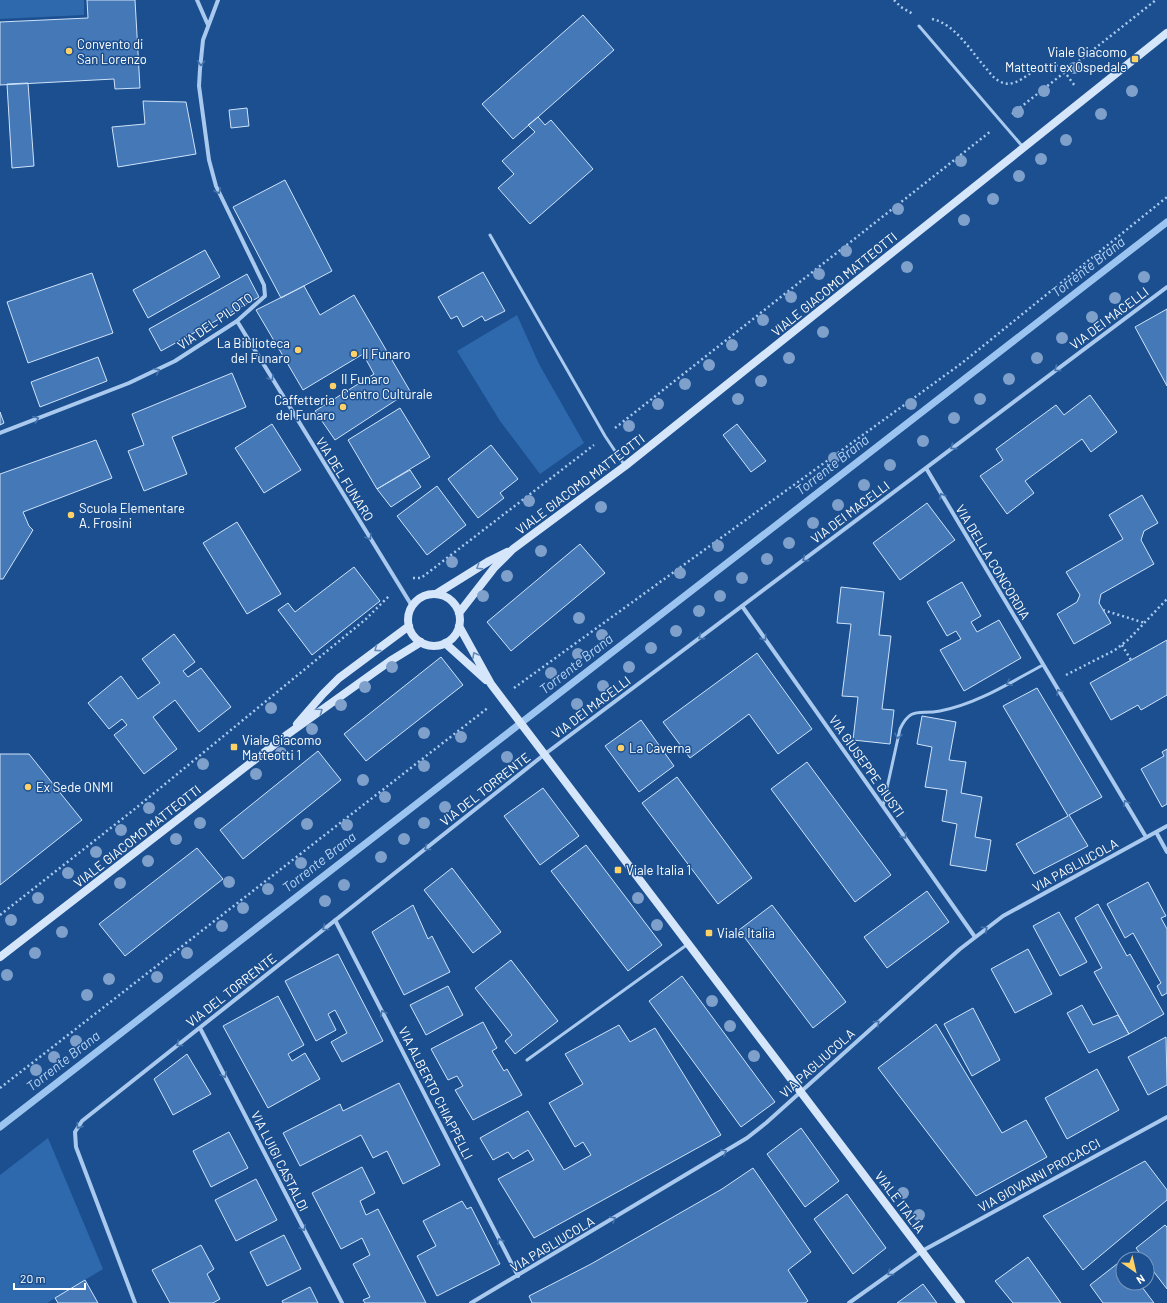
<svg xmlns="http://www.w3.org/2000/svg" width="1167" height="1303" font-family="Barlow,sans-serif">
	<style>
		.green { fill: #2e69ad }
		.lines { fill: none; stroke-linecap: round; stroke-linejoin: round }
		.stream { stroke: #9cc4f0; stroke-width: 7 }
		.building { fill: #4478b7; stroke: #cfe3fa }
		.path { stroke: #a9c9ee; stroke-width: 2.5; stroke-dasharray: 2 3; stroke-linecap: butt }
		.lane { stroke: #a9c9ee; stroke-width: 3 }
		.street { stroke: #a9c9ee; stroke-width: 4 }
		.secondary { stroke: #d6e6fa; stroke-width: 8 }
		.tree { fill: #7ea0ca }
		.oneway { stroke: #4674ac }
		.oneway2 { stroke: #668bba }
		.poi-dot { fill: #ffd166; stroke: #1b4f8f; stroke-width: 1.5 }
		.labels { text-anchor: middle; stroke-width: 3; stroke-linejoin: round; paint-order: stroke }
		.poi-label { font-size: 13px; fill: #fff; stroke: #1b4f8f; text-anchor: start }
		.street-label { font-size: 13px; fill: #fff; stroke: #1b4f8f }
		.water-label { font-size: 14px; font-style: italic; fill: #b5d3f5; stroke: #1b4f8f }
	</style>
	<rect width="100%" height="100%" fill="#1b4f8f"/>
	<path class="green" d="M0,0H84V15L0,19Z
		M517,315L539,364L584,443L540,474L500,421L457,351Z
		M48,1138L103,1269L47,1303H0V1175Z"/>
	<g class="lines">
		<path class="stream" d="M0,1127L1167,222"/>
	</g>
	<path class="building" d="M87,0H135L140,88L115,89L114,79L0,85V22L88,18Z
		M583,15L614,50L513,139L482,104Z
		M28,83L34,166L12,168L7,84Z
		M143,101L186,102L196,154L118,167L112,127L145,124Z
		M247,108L249,126L231,128L229,110Z
		M538,117L545,125L551,120L593,169L530,224L498,188L514,174L502,161L535,132L528,125Z
		M285,180L332,271L281,298L233,207Z
		M205,250L220,277L148,318L133,290Z
		M483,272L505,311L485,321L482,316L463,327L457,316L451,319L438,297Z
		M92,273L113,333L28,363L7,302Z
		M247,274L259,297L161,351L149,329Z
		M304,286L320,315L354,295L410,391L335,440L315,411L374,374L363,354L303,390L256,310Z
		M1167,309V386L1135,327Z
		M98,357L107,381L40,407L31,382Z
		M232,373L246,407L172,437L187,474L144,491L128,451L144,445L132,414Z
		M1090,395L1117,432L1091,452L1082,439L1025,481L1034,493L1007,514L980,476L1003,460L996,449L1056,405L1064,415Z
		M400,408L430,457L377,489L348,440Z
		M0,412L4,423L0,425Z
		M272,424L301,470L264,493L235,448Z
		M737,424L766,461L751,472L723,435Z
		M96,440L112,478L23,512L29,526L33,530L3,579H0V474Z
		M491,445L518,479L500,493L504,498L478,518L448,479Z
		M410,470L421,487L391,507L377,489Z
		M437,486L466,525L427,555L397,516Z
		M1142,495L1158,523L1144,531L1141,540L1154,564L1101,594L1099,603L1111,623L1074,644L1057,614L1077,602L1080,595L1066,572L1123,539L1109,515Z
		M927,503L955,540L900,580L873,543Z
		M237,522L281,594L247,614L203,543Z
		M580,544L605,573L511,651L487,622Z
		M354,567L380,601L312,655L278,610L288,603L295,612Z
		M962,582L981,616L971,622L977,632L999,620L1021,658L964,691L940,650L961,639L956,631L947,636L927,602Z
		M841,587L884,592L879,635L891,636L882,709L894,710L890,744L853,740L858,697L842,696L851,624L837,623Z
		M174,634L195,662L183,671L188,677L201,668L231,707L199,732L175,700L153,717L177,749L144,774L114,735L127,725L122,719L109,729L88,703L121,676L138,699L160,683L142,659Z
		M1167,640V695L1141,710L1138,705L1111,720L1090,683Z
		M757,653L812,729L778,754L749,714L690,758L663,722Z
		M441,657L463,685L366,761L344,734Z
		M1037,688L1102,797L1069,815L1088,846L1034,874L1016,844L1068,816L1003,706Z
		M922,716L956,722L949,760L966,762L961,793L982,797L975,837L991,840L986,871L950,865L957,824L942,821L947,790L925,787L932,747L917,744Z
		M641,720L674,766L639,792L605,746Z
		M1167,749V804L1162,807L1141,769L1164,756L1162,752Z
		M318,751L341,780L243,859L220,830Z
		M0,754H29L82,820L0,885Z
		M807,762L891,875L855,902L771,789Z
		M677,777L752,878L718,904L642,803Z
		M543,788L579,836L540,865L504,816Z
		M586,845L662,945L628,971L551,871Z
		M197,848L223,879L125,956L99,924Z
		M452,868L501,932L473,953L424,890Z
		M1148,882L1166,916L1161,918L1167,929V993L1162,996L1157,986L1161,983L1133,933L1125,938L1107,904Z
		M927,891L949,922L887,968L864,937Z
		M1098,904L1127,956L1130,954L1164,1014L1129,1034L1094,972L1102,968L1075,918Z
		M413,905L428,939L432,936L450,972L404,995L372,932Z
		M772,905L846,1002L813,1028L739,930Z
		M1059,912L1087,962L1060,976L1033,926Z
		M1028,949L1052,994L1015,1013L991,969Z
		M338,954L383,1041L342,1062L331,1042L347,1033L335,1010L328,1014L336,1030L316,1041L285,981Z
		M511,960L558,1021L515,1054L505,1041L512,1035L475,988Z
		M682,976L775,1102L741,1127L649,1001Z
		M448,986L463,1015L426,1035L410,1005Z
		M278,996L304,1045L288,1054L292,1061L305,1053L320,1079L268,1108L223,1026Z
		M1082,1005L1093,1025L1118,1015L1129,1034L1089,1053L1067,1013Z
		M973,1008L1000,1060L972,1076L944,1024Z
		M483,1022L497,1048L492,1051L504,1071L507,1069L522,1095L473,1120L455,1090L463,1086L457,1076L448,1080L431,1049Z
		M936,1024L1002,1133L1026,1120L1047,1157L976,1196L878,1068Z
		M619,1025L630,1042L655,1028L721,1135L534,1238L498,1179L534,1160L528,1150L513,1159L508,1152L493,1160L480,1138L528,1111L564,1170L591,1155L583,1142L575,1147L549,1103L583,1084L565,1054Z
		M1166,1037L1167,1085L1148,1095L1128,1057Z
		M187,1054L211,1094L173,1115L154,1079Z
		M1097,1069L1119,1110L1067,1139L1045,1098Z
		M399,1083L440,1165L403,1184L387,1151L373,1158L361,1135L300,1166L283,1133L340,1104L343,1111Z
		M801,1128L839,1181L805,1207L767,1154Z
		M229,1132L248,1168L211,1187L193,1151Z
		M1145,1161L1167,1190V1200L1083,1270L1043,1216Z
		M362,1167L375,1193L360,1201L366,1215L378,1209L426,1303H365L363,1300L370,1297L353,1264L370,1255L362,1238L341,1249L312,1193Z
		M753,1168L811,1252L788,1270L808,1301L805,1303H532L529,1296L591,1264L722,1189Z
		M256,1179L277,1220L236,1241L215,1200Z
		M847,1194L886,1248L853,1274L814,1219Z
		M462,1201L467,1209L471,1207L500,1264L437,1296L417,1256L436,1246L423,1221Z
		M1165,1225L1167,1227V1289L1147,1263V1259H1144L1136,1248Z
		M284,1235L301,1269L267,1286L250,1252Z
		M201,1245L214,1269L207,1274L220,1299L213,1303H170L152,1270Z
		M1028,1257L1061,1303H1013L995,1281Z
		M1122,1260L1123,1283H1139L1154,1303H1103L1090,1285Z
		M85,1280L98,1303H58L55,1298Z
		M923,1284L937,1303H897Z
		M310,1287L318,1303H283L282,1301Z"/>
	<g class="lines">
		<path class="path" d="M894,0L901,7L913,14
			M932,19C955,24 970,50 985,67C990,73 994,79 1001,82C1020,92 1039,56 1057,66C1064,69 1070,80 1075,86
			M1012,114L1156,0
			M615,428L991,131
			M413,578H421L594,445
			M1103,610L1145,623
			M1122,645L1131,660
			M1066,675L1115,650L1129,639L1167,599
			M514,688L962,363L1167,197
			M0,915L131,812L366,619L389,596
			M0,1088L489,707"/>
		<path class="lane" d="M919,26L1023,147
			M490,235L605,436L625,466
			M883,806L900,729C911,706 919,715 940,711C977,704 1011,682 1043,665
			M527,1060L688,944"/>
		<path class="street" d="M197,0L208,25
			M237,321L412,606
			M0,433L129,383L175,361L237,321L265,296L264,285L216,186L209,160L199,86L200,69L203,40L218,0
			M926,468L1146,837
			M742,606L975,937
			M1156,832L1167,852
			M335,920L518,1276
			M200,1028L342,1303
			M135,1303L76,1147L75,1132L82,1121L545,754L1167,287
			M471,1303L747,1138L766,1123L960,949L1003,916L1167,826
			M849,1303L922,1251L1167,1117"/>
		<path class="secondary" d="M436,594L489,561L507,552
			M408 620a26 26 0 1 1 52 0a26 26 0 1 1-52 0Z
			M459,613L494,568L513,549L625,466L1167,33
			M459,626L491,684L961,1303
			M445,643L486,680
			M297,724L323,694L339,678L409,626
			M0,957L288,734L390,661L421,642"/>
	</g>
	<g class="tree">
		<circle cx="1074" cy="68" r="6"/>
		<circle cx="1044" cy="91" r="6"/>
		<circle cx="1132" cy="91" r="6"/>
		<circle cx="1018" cy="112" r="6"/>
		<circle cx="1101" cy="114" r="6"/>
		<circle cx="1066" cy="140" r="6"/>
		<circle cx="1041" cy="159" r="6"/>
		<circle cx="961" cy="161" r="6"/>
		<circle cx="1019" cy="176" r="6"/>
		<circle cx="993" cy="199" r="6"/>
		<circle cx="898" cy="209" r="6"/>
		<circle cx="964" cy="220" r="6"/>
		<circle cx="846" cy="251" r="6"/>
		<circle cx="907" cy="267" r="6"/>
		<circle cx="819" cy="274" r="6"/>
		<circle cx="1144" cy="277" r="6"/>
		<circle cx="791" cy="297" r="6"/>
		<circle cx="1115" cy="298" r="6"/>
		<circle cx="1092" cy="317" r="6"/>
		<circle cx="763" cy="320" r="6"/>
		<circle cx="823" cy="332" r="6"/>
		<circle cx="1062" cy="338" r="6"/>
		<circle cx="732" cy="345" r="6"/>
		<circle cx="789" cy="358" r="6"/>
		<circle cx="1037" cy="358" r="6"/>
		<circle cx="709" cy="365" r="6"/>
		<circle cx="1009" cy="379" r="6"/>
		<circle cx="761" cy="381" r="6"/>
		<circle cx="685" cy="384" r="6"/>
		<circle cx="738" cy="399" r="6"/>
		<circle cx="980" cy="399" r="6"/>
		<circle cx="658" cy="404" r="6"/>
		<circle cx="911" cy="404" r="6"/>
		<circle cx="954" cy="418" r="6"/>
		<circle cx="629" cy="426" r="6"/>
		<circle cx="923" cy="441" r="6"/>
		<circle cx="834" cy="458" r="6"/>
		<circle cx="890" cy="465" r="6"/>
		<circle cx="864" cy="485" r="6"/>
		<circle cx="529" cy="501" r="6"/>
		<circle cx="838" cy="505" r="6"/>
		<circle cx="601" cy="507" r="6"/>
		<circle cx="813" cy="523" r="6"/>
		<circle cx="789" cy="543" r="6"/>
		<circle cx="718" cy="546" r="6"/>
		<circle cx="541" cy="551" r="6"/>
		<circle cx="767" cy="559" r="6"/>
		<circle cx="452" cy="562" r="6"/>
		<circle cx="680" cy="573" r="6"/>
		<circle cx="507" cy="576" r="6"/>
		<circle cx="742" cy="578" r="6"/>
		<circle cx="483" cy="596" r="6"/>
		<circle cx="720" cy="596" r="6"/>
		<circle cx="699" cy="611" r="6"/>
		<circle cx="579" cy="618" r="6"/>
		<circle cx="676" cy="631" r="6"/>
		<circle cx="602" cy="635" r="6"/>
		<circle cx="651" cy="648" r="6"/>
		<circle cx="578" cy="654" r="6"/>
		<circle cx="392" cy="667" r="6"/>
		<circle cx="629" cy="667" r="6"/>
		<circle cx="551" cy="673" r="6"/>
		<circle cx="603" cy="686" r="6"/>
		<circle cx="365" cy="687" r="6"/>
		<circle cx="577" cy="704" r="6"/>
		<circle cx="341" cy="705" r="6"/>
		<circle cx="271" cy="708" r="6"/>
		<circle cx="312" cy="729" r="6"/>
		<circle cx="424" cy="733" r="6"/>
		<circle cx="461" cy="737" r="6"/>
		<circle cx="281" cy="753" r="6"/>
		<circle cx="507" cy="757" r="6"/>
		<circle cx="203" cy="764" r="6"/>
		<circle cx="424" cy="766" r="6"/>
		<circle cx="256" cy="774" r="6"/>
		<circle cx="363" cy="780" r="6"/>
		<circle cx="385" cy="797" r="6"/>
		<circle cx="445" cy="807" r="6"/>
		<circle cx="149" cy="808" r="6"/>
		<circle cx="200" cy="823" r="6"/>
		<circle cx="424" cy="823" r="6"/>
		<circle cx="307" cy="824" r="6"/>
		<circle cx="347" cy="825" r="6"/>
		<circle cx="121" cy="830" r="6"/>
		<circle cx="176" cy="839" r="6"/>
		<circle cx="404" cy="839" r="6"/>
		<circle cx="96" cy="852" r="6"/>
		<circle cx="381" cy="857" r="6"/>
		<circle cx="148" cy="861" r="6"/>
		<circle cx="301" cy="863" r="6"/>
		<circle cx="68" cy="873" r="6"/>
		<circle cx="229" cy="882" r="6"/>
		<circle cx="120" cy="883" r="6"/>
		<circle cx="344" cy="885" r="6"/>
		<circle cx="268" cy="889" r="6"/>
		<circle cx="38" cy="898" r="6"/>
		<circle cx="638" cy="898" r="6"/>
		<circle cx="325" cy="901" r="6"/>
		<circle cx="243" cy="908" r="6"/>
		<circle cx="11" cy="920" r="6"/>
		<circle cx="657" cy="925" r="6"/>
		<circle cx="222" cy="926" r="6"/>
		<circle cx="62" cy="932" r="6"/>
		<circle cx="35" cy="953" r="6"/>
		<circle cx="187" cy="953" r="6"/>
		<circle cx="7" cy="975" r="6"/>
		<circle cx="157" cy="977" r="6"/>
		<circle cx="109" cy="979" r="6"/>
		<circle cx="87" cy="995" r="6"/>
		<circle cx="712" cy="1001" r="6"/>
		<circle cx="730" cy="1026" r="6"/>
		<circle cx="76" cy="1041" r="6"/>
		<circle cx="754" cy="1056" r="6"/>
		<circle cx="54" cy="1057" r="6"/>
		<circle cx="36" cy="1070" r="6"/>
		<circle cx="903" cy="1193" r="6"/>
		<circle cx="919" cy="1215" r="6"/>
	</g>
	<defs><path id="oneway-chevron" d="M-2-3.5L2.5 0L-2 3.5" fill="none" stroke-width="1.6" stroke-linecap="round" stroke-linejoin="round"/></defs>
	<g class="oneway">
		<use href="#oneway-chevron" transform="translate(201 63) rotate(93)"/>
		<use href="#oneway-chevron" transform="translate(218 191) rotate(65)"/>
		<use href="#oneway-chevron" transform="translate(1057 369) rotate(143)"/>
		<use href="#oneway-chevron" transform="translate(157 371) rotate(-26)"/>
		<use href="#oneway-chevron" transform="translate(271 378) rotate(59)"/>
		<use href="#oneway-chevron" transform="translate(36 419) rotate(-21)"/>
		<use href="#oneway-chevron" transform="translate(953 447) rotate(143)"/>
		<use href="#oneway-chevron" transform="translate(942 496) rotate(-121)"/>
		<use href="#oneway-chevron" transform="translate(369 537) rotate(58)"/>
		<use href="#oneway-chevron" transform="translate(805 559) rotate(143)"/>
		<use href="#oneway-chevron" transform="translate(701 637) rotate(143)"/>
		<use href="#oneway-chevron" transform="translate(764 638) rotate(55)"/>
		<use href="#oneway-chevron" transform="translate(1009 683) rotate(153)"/>
		<use href="#oneway-chevron" transform="translate(1059 692) rotate(-121)"/>
		<use href="#oneway-chevron" transform="translate(898 736) rotate(102)"/>
		<use href="#oneway-chevron" transform="translate(1126 803) rotate(-121)"/>
		<use href="#oneway-chevron" transform="translate(904 836) rotate(55)"/>
		<use href="#oneway-chevron" transform="translate(427 848) rotate(142)"/>
		<use href="#oneway-chevron" transform="translate(325 928) rotate(142)"/>
		<use href="#oneway-chevron" transform="translate(985 929) rotate(-37)"/>
		<use href="#oneway-chevron" transform="translate(383 1013) rotate(-117)"/>
		<use href="#oneway-chevron" transform="translate(877 1023) rotate(-42)"/>
		<use href="#oneway-chevron" transform="translate(179 1044) rotate(142)"/>
		<use href="#oneway-chevron" transform="translate(224 1075) rotate(63)"/>
		<use href="#oneway-chevron" transform="translate(79 1126) rotate(125)"/>
		<use href="#oneway-chevron" transform="translate(724 1152) rotate(-31)"/>
		<use href="#oneway-chevron" transform="translate(613 1219) rotate(-31)"/>
		<use href="#oneway-chevron" transform="translate(303 1228) rotate(63)"/>
		<use href="#oneway-chevron" transform="translate(500 1241) rotate(-117)"/>
		<use href="#oneway-chevron" transform="translate(890 1273) rotate(144)"/>
	</g>
	<g class="oneway2">
		<use href="#oneway-chevron" transform="translate(479 567) rotate(148)"/>
		<use href="#oneway-chevron" transform="translate(377 649) rotate(144)"/>
		<use href="#oneway-chevron" transform="translate(475 655) rotate(-119)"/>
		<use href="#oneway-chevron" transform="translate(320 711) rotate(-35)"/>
	</g>
	<g class="poi-dot">
		<circle cx="69" cy="51" r="4"/>
		<rect x="1131" y="55" width="8" height="8" rx="2"/>
		<circle cx="298" cy="350" r="4"/>
		<circle cx="354" cy="354" r="4"/>
		<circle cx="333" cy="386" r="4"/>
		<circle cx="343" cy="407" r="4"/>
		<circle cx="71" cy="515" r="4"/>
		<rect x="230" y="743" width="8" height="8" rx="2"/>
		<circle cx="621" cy="748" r="4"/>
		<circle cx="28" cy="787" r="4"/>
		<rect x="614" y="866" width="8" height="8" rx="2"/>
		<rect x="705" y="929" width="8" height="8" rx="2"/>
	</g>
	<g class="labels">
		<g class="poi-label">
			<text x="77" y="49">Convento di<tspan x="77" dy="15">San Lorenzo</tspan></text>
			<text x="1127" y="57" text-anchor="end">Viale Giacomo<tspan x="1127" dy="15">Matteotti ex Ospedale</tspan></text>
			<text x="290" y="348" text-anchor="end">La Biblioteca<tspan x="290" dy="15">del Funaro</tspan></text>
			<text x="362" y="359">Il Funaro</text>
			<text x="341" y="384">Il Funaro<tspan x="341" dy="15">Centro Culturale</tspan></text>
			<text x="335" y="405" text-anchor="end">Caffetteria<tspan x="335" dy="15">del Funaro</tspan></text>
			<text x="79" y="513">Scuola Elementare<tspan x="79" dy="15">A. Frosini</tspan></text>
			<text x="242" y="745">Viale Giacomo<tspan x="242" dy="15">Matteotti 1</tspan></text>
			<text x="629" y="753">La Caverna</text>
			<text x="36" y="792">Ex Sede ONMI</text>
			<text x="626" y="875">Viale Italia 1</text>
			<text x="717" y="938">Viale Italia</text>
		</g>
		<g class="street-label">
			<text transform="translate(834 284) rotate(-39)" y="5">VIALE GIACOMO MATTEOTTI</text>
			<text transform="translate(1109 318) rotate(-37)" y="5">VIA DEI MACELLI</text>
			<text transform="translate(215 321) rotate(-35)" y="5">VIA DEL PILOTO</text>
			<text transform="translate(345 479) rotate(58)" y="5">VIA DEL FUNARO</text>
			<text transform="translate(580 484) rotate(-37)" y="5">VIALE GIACOMO MATTEOTTI</text>
			<text transform="translate(850 512) rotate(-37)" y="5">VIA DEI MACELLI</text>
			<text transform="translate(993 562) rotate(59)" y="5">VIA DELLA CONCORDIA</text>
			<text transform="translate(591 707) rotate(-37)" y="5">VIA DEI MACELLI</text>
			<text transform="translate(867 766) rotate(55)" y="5">VIA GIUSEPPE GIUSTI</text>
			<text transform="translate(485 789) rotate(-38)" y="5">VIA DEL TORRENTE</text>
			<text transform="translate(137 836) rotate(-38)" y="5">VIALE GIACOMO MATTEOTTI</text>
			<text transform="translate(1075 865) rotate(-29)" y="5">VIA PAGLIUCOLA</text>
			<text transform="translate(231 990) rotate(-38)" y="5">VIA DEL TORRENTE</text>
			<text transform="translate(817 1063) rotate(-42)" y="5">VIA PAGLIUCOLA</text>
			<text transform="translate(436 1093) rotate(63)" y="5">VIA ALBERTO CHIAPPELLI</text>
			<text transform="translate(280 1161) rotate(63)" y="5">VIA LUIGI CASTALDI</text>
			<text transform="translate(1039 1175) rotate(-29)" y="5">VIA GIOVANNI PROCACCI</text>
			<text transform="translate(900 1202) rotate(53)" y="5">VIALE ITALIA</text>
			<text transform="translate(552 1244) rotate(-31)" y="5">VIA PAGLIUCOLA</text>
		</g>
		<g class="water-label">
			<text transform="translate(1088 267) rotate(-38)" y="5">Torrente Brana</text>
			<text transform="translate(832 465) rotate(-38)" y="5">Torrente Brana</text>
			<text transform="translate(576 664) rotate(-38)" y="5">Torrente Brana</text>
			<text transform="translate(319 862) rotate(-38)" y="5">Torrente Brana</text>
			<text transform="translate(63 1061) rotate(-38)" y="5">Torrente Brana</text>
		</g>
	</g>
	<g transform="translate(1135 1271) rotate(146)"><circle r="19" fill="#1b4f8f" stroke="#7695bc"/>
	<path d="M0-3L7 15L0 10L-7 15Z" fill="#ffd166"/>
	<text y="-6" font-size="11" font-weight="bold" text-anchor="middle" fill="#ffffff">N</text>
	</g>
	<path d="M14 1283v6h71v-6" fill="none" stroke="#ffffff" stroke-width="2"/>
	<text x="20" y="1283" font-size="12" fill="#ffffff" stroke="#1b4f8f" stroke-width="3" paint-order="stroke">20 m</text>
</svg>
